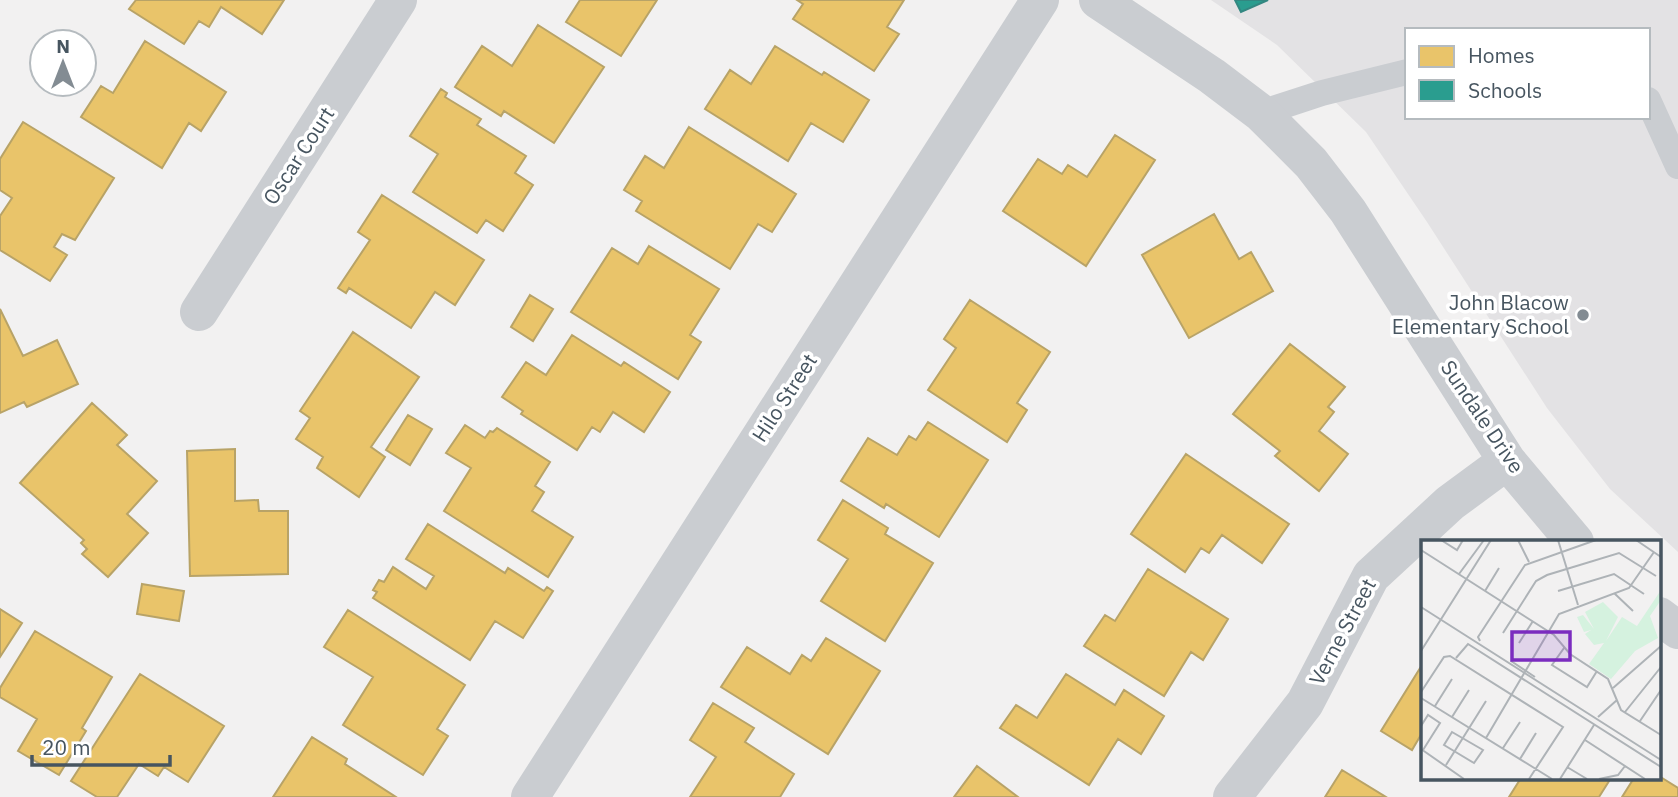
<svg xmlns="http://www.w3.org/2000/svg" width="1678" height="797" font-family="'IBM Plex Sans',sans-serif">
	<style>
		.education { fill: #e3e2e4; fill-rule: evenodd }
		.homes { fill: #e9c46a; stroke: #b8a367; stroke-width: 2 }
		.schools { fill: #2a9d8f; stroke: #338781; stroke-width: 2 }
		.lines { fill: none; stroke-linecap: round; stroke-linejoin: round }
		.service { stroke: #cacdd1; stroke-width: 26 }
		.minor { stroke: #cacdd1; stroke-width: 38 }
		.poi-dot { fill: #838c93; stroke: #fff; stroke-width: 2.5 }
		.labels { text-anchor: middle; stroke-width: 7; stroke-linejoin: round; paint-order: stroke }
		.street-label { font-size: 21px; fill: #475560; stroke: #fff }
		.poi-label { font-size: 21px; fill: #475560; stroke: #fff; text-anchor: end }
		.inset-road { fill: none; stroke: #aeb3b7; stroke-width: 2 }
		.view { fill: #7b2cbf; fill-opacity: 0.15; stroke: #7b2cbf; stroke-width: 3.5 }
		.inset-edge { fill: none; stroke: #475560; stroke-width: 3.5 }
	</style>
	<rect width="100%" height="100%" fill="#f2f1f1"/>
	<path class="education" d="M1211,0H1678V552L1610,489L1547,408L1427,222L1366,132L1277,45ZM1407,30H1648V117H1407Z"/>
	<path class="homes" d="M136,0H284L262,34L221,7L209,27L199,21L184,44L129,9Z
		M580,0H657L621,56L566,22Z
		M797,0H904L887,27L899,34L874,71L793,19L803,4Z
		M538,25L604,67L554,143L504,111L501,116L455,87L482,46L512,66Z
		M145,41L226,92L201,131L189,123L162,168L81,117L101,86L113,93Z
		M775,46L822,75L824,72L869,100L843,142L811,123L788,161L705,109L730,70L751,84Z
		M441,89L447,93L445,97L481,119L477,125L526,156L515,173L533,185L503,231L486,220L477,233L413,192L438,154L410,136Z
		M23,122L114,178L75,240L62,234L54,247L67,255L50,281L0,250V216L12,198L0,190V159Z
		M689,127L796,194L772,232L758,224L730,269L636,211L642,201L624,190L645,156L664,168Z
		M1115,135L1155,160L1086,266L1003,211L1038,159L1062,174L1068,165L1087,177Z
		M382,195L484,260L455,305L435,292L411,328L349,288L346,293L338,288L370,240L358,232Z
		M1214,214L1239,259L1251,252L1273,291L1189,338L1142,255Z
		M649,246L719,289L690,335L701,342L678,379L571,312L612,248L638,264Z
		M530,295L553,309L533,341L511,327Z
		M970,300L1050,352L1017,403L1027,410L1007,442L928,390L956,348L944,339Z
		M0,309L23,356L57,340L78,384L27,407L24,402L0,413Z
		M353,332L419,377L371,447L385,457L359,497L317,468L323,457L296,439L310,418L300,411Z
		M572,335L621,366L624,362L670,392L644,432L613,412L600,432L592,427L577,450L521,414L523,411L502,397L526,362L546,375Z
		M1290,344L1345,387L1328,407L1334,412L1319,431L1348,454L1319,491L1275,456L1280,451L1233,414Z
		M92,403L127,435L117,445L157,481L127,514L148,533L108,577L82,554L87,549L81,543L84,540L20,483Z
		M408,415L432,429L410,465L386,450Z
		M928,422L988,460L939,537L886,504L884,508L841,481L868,438L897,455L909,436L916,440Z
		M465,425L485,438L490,431L493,432L497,428L550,462L535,486L544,492L532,511L573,537L548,577L444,511L471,468L446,453Z
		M235,449V501L258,500L259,511H288V574L190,576L187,451Z
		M1186,454L1289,524L1262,563L1222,535L1209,553L1201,548L1185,572L1131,534Z
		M843,500L888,528L885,534L933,563L885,641L821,601L848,559L818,540Z
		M428,524L505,573L508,568L544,591L547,587L553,591L523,638L495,621L470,660L373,598L377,592L373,590L379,580L384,582L393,567L426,589L434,576L406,559Z
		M1148,569L1228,619L1203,660L1191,652L1164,696L1084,646L1105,615L1115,621Z
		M142,584L184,591L179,621L137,614Z
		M0,609L22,623L0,657Z
		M348,610L465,685L437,729L448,736L423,775L343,725L373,677L324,647Z
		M35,631L112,677L82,728L86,731L59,775L18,751L37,719L0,697V688Z
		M826,638L880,671L828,754L721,687L747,647L790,674L802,655L811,661Z
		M1422,665V733L1412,750L1381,731Z
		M140,674L224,726L188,782L164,767L158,776L139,764L117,797H97L71,781Z
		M1066,674L1115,705L1124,690L1164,716L1141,754L1118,739L1089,785L1000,728L1016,705L1037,718Z
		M713,703L754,728L745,742L794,774L780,797H690L716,757L690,740Z
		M312,737L347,759L345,764L396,797H273Z
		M977,766L1018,797H954Z
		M1342,770L1386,797H1325Z
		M1659,776L1678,788V797H1622L1634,778H1659Z
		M1521,778H1611L1599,797H1509Z"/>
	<path class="schools" d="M1235,0H1268L1241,12Z"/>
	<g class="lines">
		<path class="service" d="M1648,100L1678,166
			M1261,113L1322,93L1407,72"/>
		<path class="minor" d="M1098,0L1212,76L1261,113L1311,163L1348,211L1507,461L1575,542
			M199,312L398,0
			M1659,616L1678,630
			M530,797L1040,0
			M1232,797L1305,703L1371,576L1450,503L1507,461"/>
	</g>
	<circle class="poi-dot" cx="1583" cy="315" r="7"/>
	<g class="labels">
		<g class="street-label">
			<text transform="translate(299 156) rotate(-57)" y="7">Oscar Court</text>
			<text transform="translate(785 398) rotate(-57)" y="7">Hilo Street</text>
			<text transform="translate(1482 417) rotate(56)" y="7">Sundale Drive</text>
			<text transform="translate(1343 632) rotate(-62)" y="7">Verne Street</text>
		</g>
		<g class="poi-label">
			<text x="1569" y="310">John Blacow<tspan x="1569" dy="24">Elementary School</tspan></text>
		</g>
	</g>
	<g transform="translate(1421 540)">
		<rect width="240" height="240" fill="#f2f1f1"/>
		<path d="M240,50V60L229,76L237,98L214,111L190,139L168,124L183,103L173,105L164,94L170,90L163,92L156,77L162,75L173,89L164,72L182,62L197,77L185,101L201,77L216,86Z" fill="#d5f2df"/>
		<path class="inset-road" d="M20,0L36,10L42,0M97,0L108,22M137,0L157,65M215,0L240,17M0,10L133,95L149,114L187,139L200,170L240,195M38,34L63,0M64,51L78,28M137,51L193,34L223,54M193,53L212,71M0,67L240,220M82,93L115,41L126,35L198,13L235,36M59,101L57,97L104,25L175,0M98,103L112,81M143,108L131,125L166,147L176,131M0,111L70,0M35,118L47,104L240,227M90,121L114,137M192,148L240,106M0,152L23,117L29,116L142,187L108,239M0,158L131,239M14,166L31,139M204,172L240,127M31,177L48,150M177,177L196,160M219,181L240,150M0,186L7,175L19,183L2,210M31,192L62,210L53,223L23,205ZM65,198L138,74L208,48L233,12M164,200L224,239M82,208L99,182M0,209L43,239M99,219L115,193M25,225L65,161M146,227L166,239M139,239L173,185M178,239L197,235L204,226"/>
		<path class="view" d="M91,92H149V120H91Z"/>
		<rect width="240" height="240" class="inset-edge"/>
	</g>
	<rect x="1405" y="28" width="245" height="91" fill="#ffffff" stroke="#b5bbbf" stroke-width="2"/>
	<rect x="1419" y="46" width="35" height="21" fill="#e9c46a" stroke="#b5bbbf" stroke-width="2"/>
	<text x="1468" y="63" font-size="21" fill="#475560">Homes</text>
	<rect x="1419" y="80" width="35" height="21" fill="#2a9d8f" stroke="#b5bbbf" stroke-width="2"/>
	<text x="1468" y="98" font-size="21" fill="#475560">Schools</text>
	<g transform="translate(63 63)"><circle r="33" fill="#ffffff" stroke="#b5bbbf" stroke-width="2"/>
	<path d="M0-5L12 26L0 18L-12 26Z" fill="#838c93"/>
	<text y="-10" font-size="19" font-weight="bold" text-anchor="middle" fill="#475560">N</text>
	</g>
	<path d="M32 755v10h138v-10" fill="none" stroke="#475560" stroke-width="3.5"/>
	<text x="42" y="755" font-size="21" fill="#475560" stroke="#ffffff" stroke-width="5" paint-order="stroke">20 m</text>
</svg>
